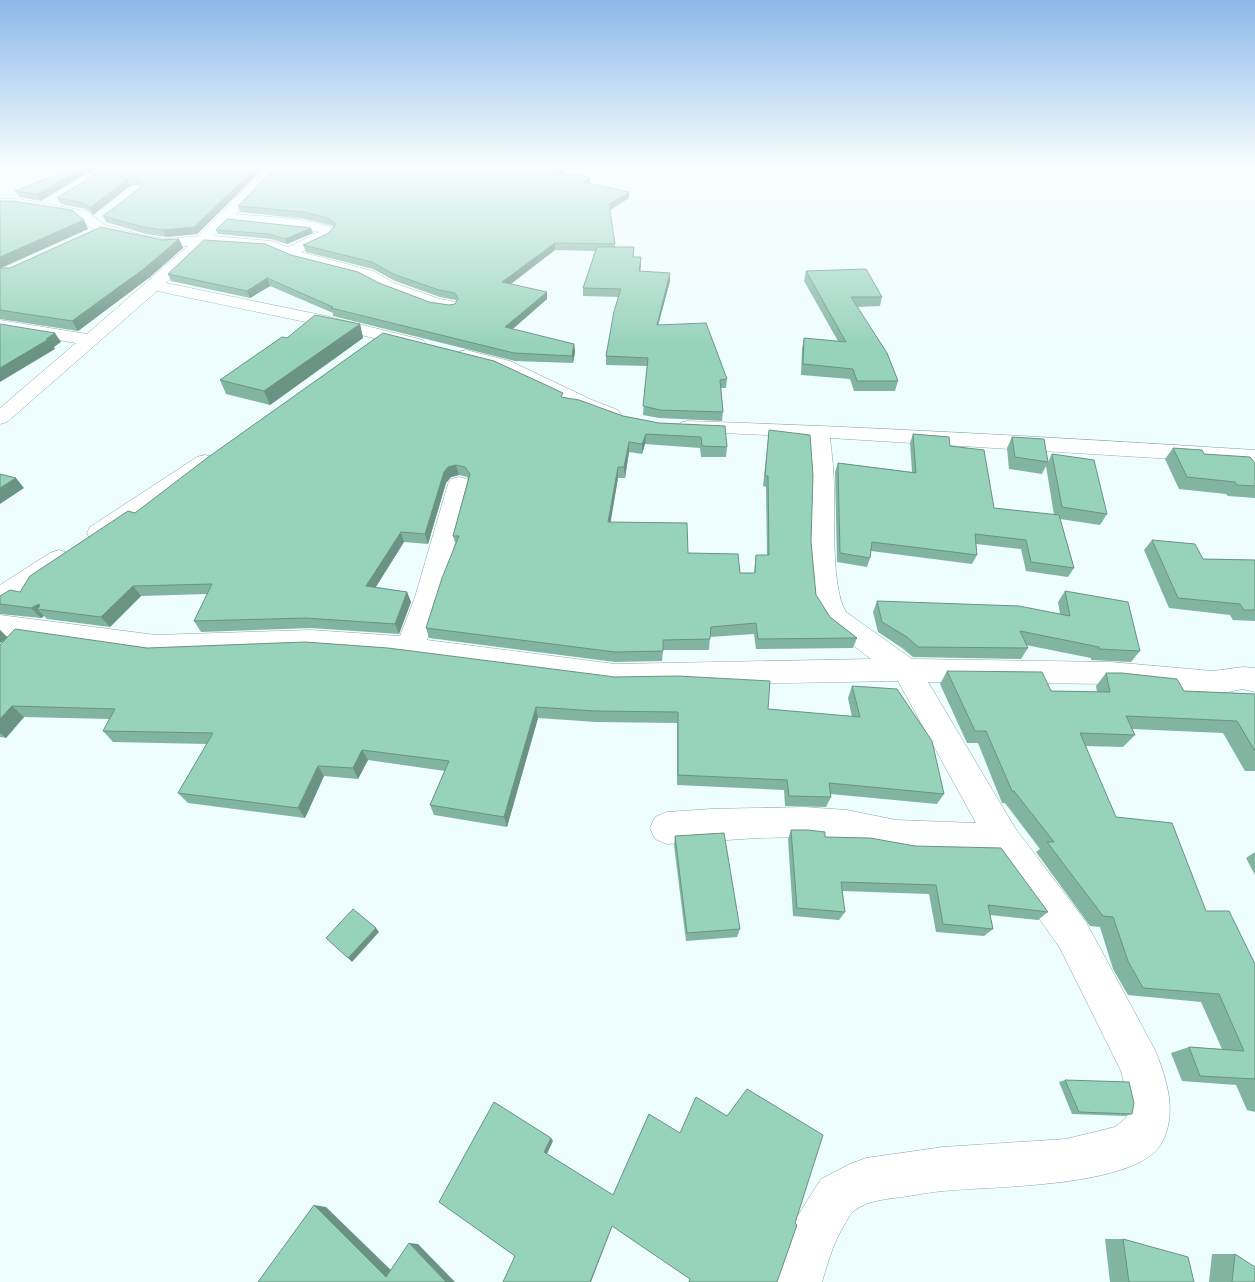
<svg xmlns="http://www.w3.org/2000/svg" width="1255" height="1282" font-family="'Work Sans',sans-serif">
	<style>
		.lines { fill: none; stroke-linecap: round; stroke-linejoin: round }
		.minor-casing { stroke: #84a8a9; stroke-width: 1 }
		.minor { fill: #fff; fill-rule: evenodd }
		.wall { fill: #82b5a1 }
		.shaded-wall { fill: #6a9383 }
		.building { fill: #97d2bb; stroke: #6a9383 }
	</style>
	<rect width="100%" height="100%" fill="#eefdfe"/>
	<g class="lines">
		<defs>
			<path id="minor" d="M267,168H280L236,214C254,216 327,219 336,231L328,239L301,252L373,271L394,283L440,299L456,302L458,306L456,310L450,311L431,308L382,289L361,277L294,260L268,249L206,245L166,283L326,316L423,340L426,344L423,348L417,349L325,326L157,291L7,422L0,424V408L76,343L0,330V320L87,334L188,246L166,247L146,244L95,231L77,217L18,207H0V199H18L86,211L105,225L146,236L166,239L198,236ZM228,222L316,231L319,232L288,247L271,241L214,236Z
				M466,350L510,361L592,400L618,410L621,414L618,418C593,424 524,380 497,369C485,365 472,363 459,360L457,356L459,352Z
				M687,421C876,427 1066,438 1255,450V464L830,438C832,455 834,472 834,489C835,519 831,588 846,612L912,659L1111,662L1213,671L1243,667L1255,668V692L1243,689L1213,695L1111,684L928,682L1015,828L1086,922L1156,1052C1167,1081 1178,1114 1161,1144C1135,1188 991,1186 943,1191C932,1192 920,1194 909,1196C891,1199 870,1199 855,1210C851,1213 848,1218 846,1222C833,1243 829,1259 822,1282H774L797,1217L821,1179L850,1164L866,1158L943,1147L1066,1139L1115,1127L1126,1118L1129,1105L1121,1071L1060,948L994,855L909,853L847,842L804,837L757,838L667,844L655,839L650,828L655,817L667,812L711,809L804,807L847,810L896,820L976,823L898,681L615,686L393,657L311,652L156,657L0,635V615L156,635L311,630L400,636L415,597L448,484L451,479L459,477L467,479L470,484L441,597L427,640L615,664L871,659L828,626L815,605L810,553L812,486L809,437L680,431L677,427L680,423Z
				M205,455L213,457L216,462L213,467L108,539L99,541L90,539L87,533L90,527L197,457Z
				M59,550L68,553L71,559L68,565L9,605L0,608V585L50,553Z"/>
		</defs>
		<use href="#minor" class="minor-casing"/>
		<use href="#minor" class="minor"/>
	</g>
	<path class="wall" d="M74,168L41,201L19,197L15,191Z
		M106,168H264L197,234L166,237L146,234L106,222L103,216L140,188L141,185L130,186L93,215L86,209L61,204L57,198Z
		M562,174L590,177L589,184L629,192V198L610,210L615,247L634,257L641,265L640,271L670,281L658,325L727,379L726,388H721L723,412L722,421L659,418L643,415L647,366L606,365V356L619,297L583,296V288L595,251L555,250L510,284L547,292V299L512,329L574,344L575,352L573,363L515,361L333,316V313L270,286L250,298L171,281L168,274L291,255L379,283L429,302L449,305L455,304L457,301L456,300L440,297L395,281L373,269L306,252L303,245L327,234L334,227L330,225L305,219L240,212L238,206Z
		M0,201L88,229L2,268H10L162,240L179,239L183,248L150,277L78,331L0,319Z
		M216,230L313,233L287,244L271,239L218,234Z
		M806,271L882,297L880,306L857,307L898,381L895,391H854L850,379L801,375L802,348L804,338L838,341L804,281Z
		M360,324L363,338L270,405L226,394L220,380Z
		M564,398L623,416L659,423L725,426L727,447L726,457H701L700,448L645,444L642,454L629,452L625,478H618L610,522L688,553L740,573H754L756,555H767L766,487L763,486L769,430L811,542L816,595L830,617L857,638L853,648L756,649L754,634L710,637L709,650H663L662,661L615,662L429,638L426,628L456,545L453,536L468,479L467,477L459,475L451,477L446,483L428,544L404,542L376,587L407,592L411,602L399,634L311,628L201,632L194,621L207,594L141,596L110,627L47,619L44,616L41,618L0,614V596L20,592L135,513Z
		M913,434L950,446L994,508L1054,515L1046,466L1042,474L1009,469L1007,448L1012,437L1048,462L1052,454L1107,514L1100,525L1060,519L1074,568L1068,577L1026,571L1021,549L976,544L977,555L972,564L871,551L870,558L867,567L837,562L835,472L838,463L912,472L910,443Z
		M1173,448L1255,463V498L1228,496L1226,494L1179,489L1165,459Z
		M1152,540L1203,559L1255,560V621L1233,620L1230,615L1169,608L1144,550Z
		M1065,591L1140,651L1131,662L1091,660V658L1026,645L1028,648L1021,659L913,657L902,648L878,632L873,612L877,601L1060,614L1058,602Z
		M0,630L7,637L147,648L768,709L852,717L848,698L852,686L944,794L937,804L830,794L831,797L826,807L785,806L784,790L677,785V723L596,722L538,718L507,827L434,815L430,805L445,771L368,760L358,779L324,776L305,818L188,803L178,793L207,744L113,742L103,731L109,719L24,717L6,738L0,737V645L3,641L0,643Z
		M947,671L1051,691L1097,692L1096,686L1106,673L1184,691L1255,694V771H1245L1223,733L1132,729L1135,735L1123,747L1085,746L1116,817L1206,911L1255,964V1112L1247,1110L1236,1085L1182,1081L1171,1053L1189,1047L1222,1049L1201,1002L1128,995L1113,969L1100,927L1090,926L1036,852L1040,849L1005,803H1002L978,743H967L940,684Z
		M791,830L825,837L1048,912L1038,920L990,915L993,929L984,936L936,932L929,894L842,891L845,912L839,920L793,916L788,839Z
		M675,836L740,929L737,937L686,941L674,845Z
		M1255,852V875L1246,858Z
		M1065,1080L1132,1114L1125,1116L1072,1114L1059,1082Z
		M1105,1239H1123L1194,1282H1110Z
		M1212,1254H1235L1255,1282H1209Z"/>
	<path class="shaded-wall" d="M83,168H96L41,201L37,194Z
		M256,168H264L197,234L166,237L163,230Z
		M561,168H569L555,179V173Z
		M590,177V183L584,189V182Z
		M127,179L130,186L93,215L90,208Z
		M629,192V198L610,210L609,204Z
		M84,220L88,229L2,267L0,272V257Z
		M311,228L313,233L287,244L285,239Z
		M179,239L183,248L150,277L78,331L72,321Z
		M555,243V250L503,290L502,282Z
		M641,257V265L639,279V271Z
		M670,273V281L656,333L657,325Z
		M267,278L270,286L250,298L247,291Z
		M547,292V299L506,335L505,327Z
		M360,324L363,338L270,405L264,391Z
		M55,333L61,342L54,347L55,349L0,382V368Z
		M574,344L575,352L573,363L572,356Z
		M646,434L645,444L642,454V444Z
		M629,442V452L625,478L624,467Z
		M456,465L459,475L451,477L446,483L428,544L425,534L444,472L448,467Z
		M618,467V478L609,532L608,522Z
		M16,478L24,488L0,504V488Z
		M401,532L404,542L370,596L366,586Z
		M133,586L141,596L110,627L101,617Z
		M407,592L411,602L399,634L395,624Z
		M39,604L44,610L37,609L44,616L41,618L31,608Z
		M0,630L8,638L0,643Z
		M12,706L24,717L6,738L0,733V719Z
		M536,707L538,718L507,827L504,817Z
		M362,750L368,760L358,779L353,768Z
		M318,766L324,776L305,818L298,808Z
		M376,928L379,932L352,962L348,958Z
		M551,1138L553,1141L547,1154L544,1152Z
		M314,1205L326,1207L396,1275L386,1277Z
		M612,1226V1227L591,1282H590Z
		M409,1243L418,1244L455,1282H446Z"/>
	<path class="building" d="M74,168H83L37,194L15,191Z
		M106,168H256L194,227L163,230L143,227L103,216L140,188L142,183L138,179H127L90,208L83,203L57,198Z
		M275,168H561L555,173L590,177L584,182L629,192L609,204L615,244L555,243L502,282L547,292L505,327L574,344L572,356L514,353L331,308L333,307L267,278L247,291L168,274L204,240L265,244L291,255L358,272L379,283L429,302L449,305L455,304L458,299L455,293L439,290L393,274L372,262L303,245L327,234L335,226V223L328,218L303,212L238,206Z
		M0,201H13L72,210L84,220L0,257Z
		M227,219L311,228L285,239L269,234L216,230Z
		M101,227L162,240L179,239L145,268L72,321L0,310V268H10Z
		M597,247H634L633,257H641L639,271L670,273L657,325L706,323L727,379L720,380L723,412L660,410L643,406L648,358L606,356L614,311L621,289L583,288Z
		M866,269L882,297H851L887,353L898,381H857L853,369L803,364L804,338L846,342L806,271Z
		M315,315L360,324L264,391L220,380L282,337L287,338Z
		M0,324L55,333L46,339H49L0,368Z
		M383,333L494,361L563,393L561,397L579,400L623,416L659,423L725,426L727,447L702,446L701,437L646,434L642,444L629,442L624,467H618L608,522L687,523L688,553L738,554L740,573H755L756,555H769L768,476H765L769,430L810,435L813,475L811,542L816,595L830,617L857,638L758,639L756,623L711,627L710,639L663,640V651L615,652L426,628L442,578L459,536H453L470,474L465,467L456,465L448,467L444,472L425,534L401,532L366,586L407,592L395,624L306,618L194,621L212,584L133,586L101,617L37,609L40,606L39,604L31,608L0,604V596L10,590L20,592L30,576L128,511L135,513L207,458Z
		M913,434L949,437L950,446L984,450L994,508L1059,515L1074,568L1031,562L1026,540L975,534L977,555L872,542L870,558L840,553L838,463L916,473Z
		M1012,437L1044,439L1048,462L1015,457Z
		M1173,448L1202,450L1204,454L1250,457L1255,463V486L1237,485L1235,482L1187,477Z
		M1052,454L1094,460L1107,514L1062,507Z
		M0,474L16,478L0,488Z
		M1152,540L1195,544L1203,559L1255,560V610H1244L1240,604L1178,598Z
		M1065,591L1128,602L1140,651L1099,649V647L1020,631L1028,648L918,647L907,637L882,622L877,601L1019,606L1070,616Z
		M15,629L147,648L305,642L388,648L615,677L678,676L770,681L768,709L860,717L852,686L897,689L932,741L944,794L829,783L831,797L789,796L787,780L678,775V712L595,711L536,707L504,817L430,805L449,761L362,750L353,768L318,766L298,808L178,793L213,733L103,731L115,709L12,706L0,719V645Z
		M947,671L1042,672L1051,691L1110,692L1106,673H1122L1177,679L1184,691L1255,694V751L1237,721L1126,716L1135,735L1080,733L1116,817L1172,823L1206,911H1229L1255,964V1079L1200,1076L1189,1047L1244,1051L1219,994L1143,988L1128,961L1113,917L1103,916L1047,842H1054L1014,791H1012L986,731H975Z
		M791,830H808L825,832V837L870,838L915,846L1001,848L1048,912L988,905L993,929L943,924L936,885L841,882L845,912L797,908Z
		M724,833L740,929L687,933L675,836Z
		M353,909L376,928L348,958L326,938Z
		M1065,1080L1129,1082L1134,1103L1132,1114L1079,1112Z
		M747,1089L823,1135L795,1223L797,1225L777,1282H689L690,1279L612,1226L590,1282H503L515,1256L439,1202L494,1102L551,1138L544,1152L613,1195L649,1114L680,1133L696,1097L727,1116Z
		M314,1205L386,1277L409,1243L446,1282H258Z
		M1123,1239L1188,1257L1194,1282H1129Z
		M1235,1254L1255,1267V1282H1232Z"/>
	<linearGradient id="sky" x2="0" y2="1"><stop stop-color="#8db8e9"/><stop offset="0.48" stop-color="#f7feff"/><stop offset="1" stop-color="#f7feff" stop-opacity="0"/></linearGradient>
	<rect width="1255" height="347" fill="url(#sky)"/>
</svg>
